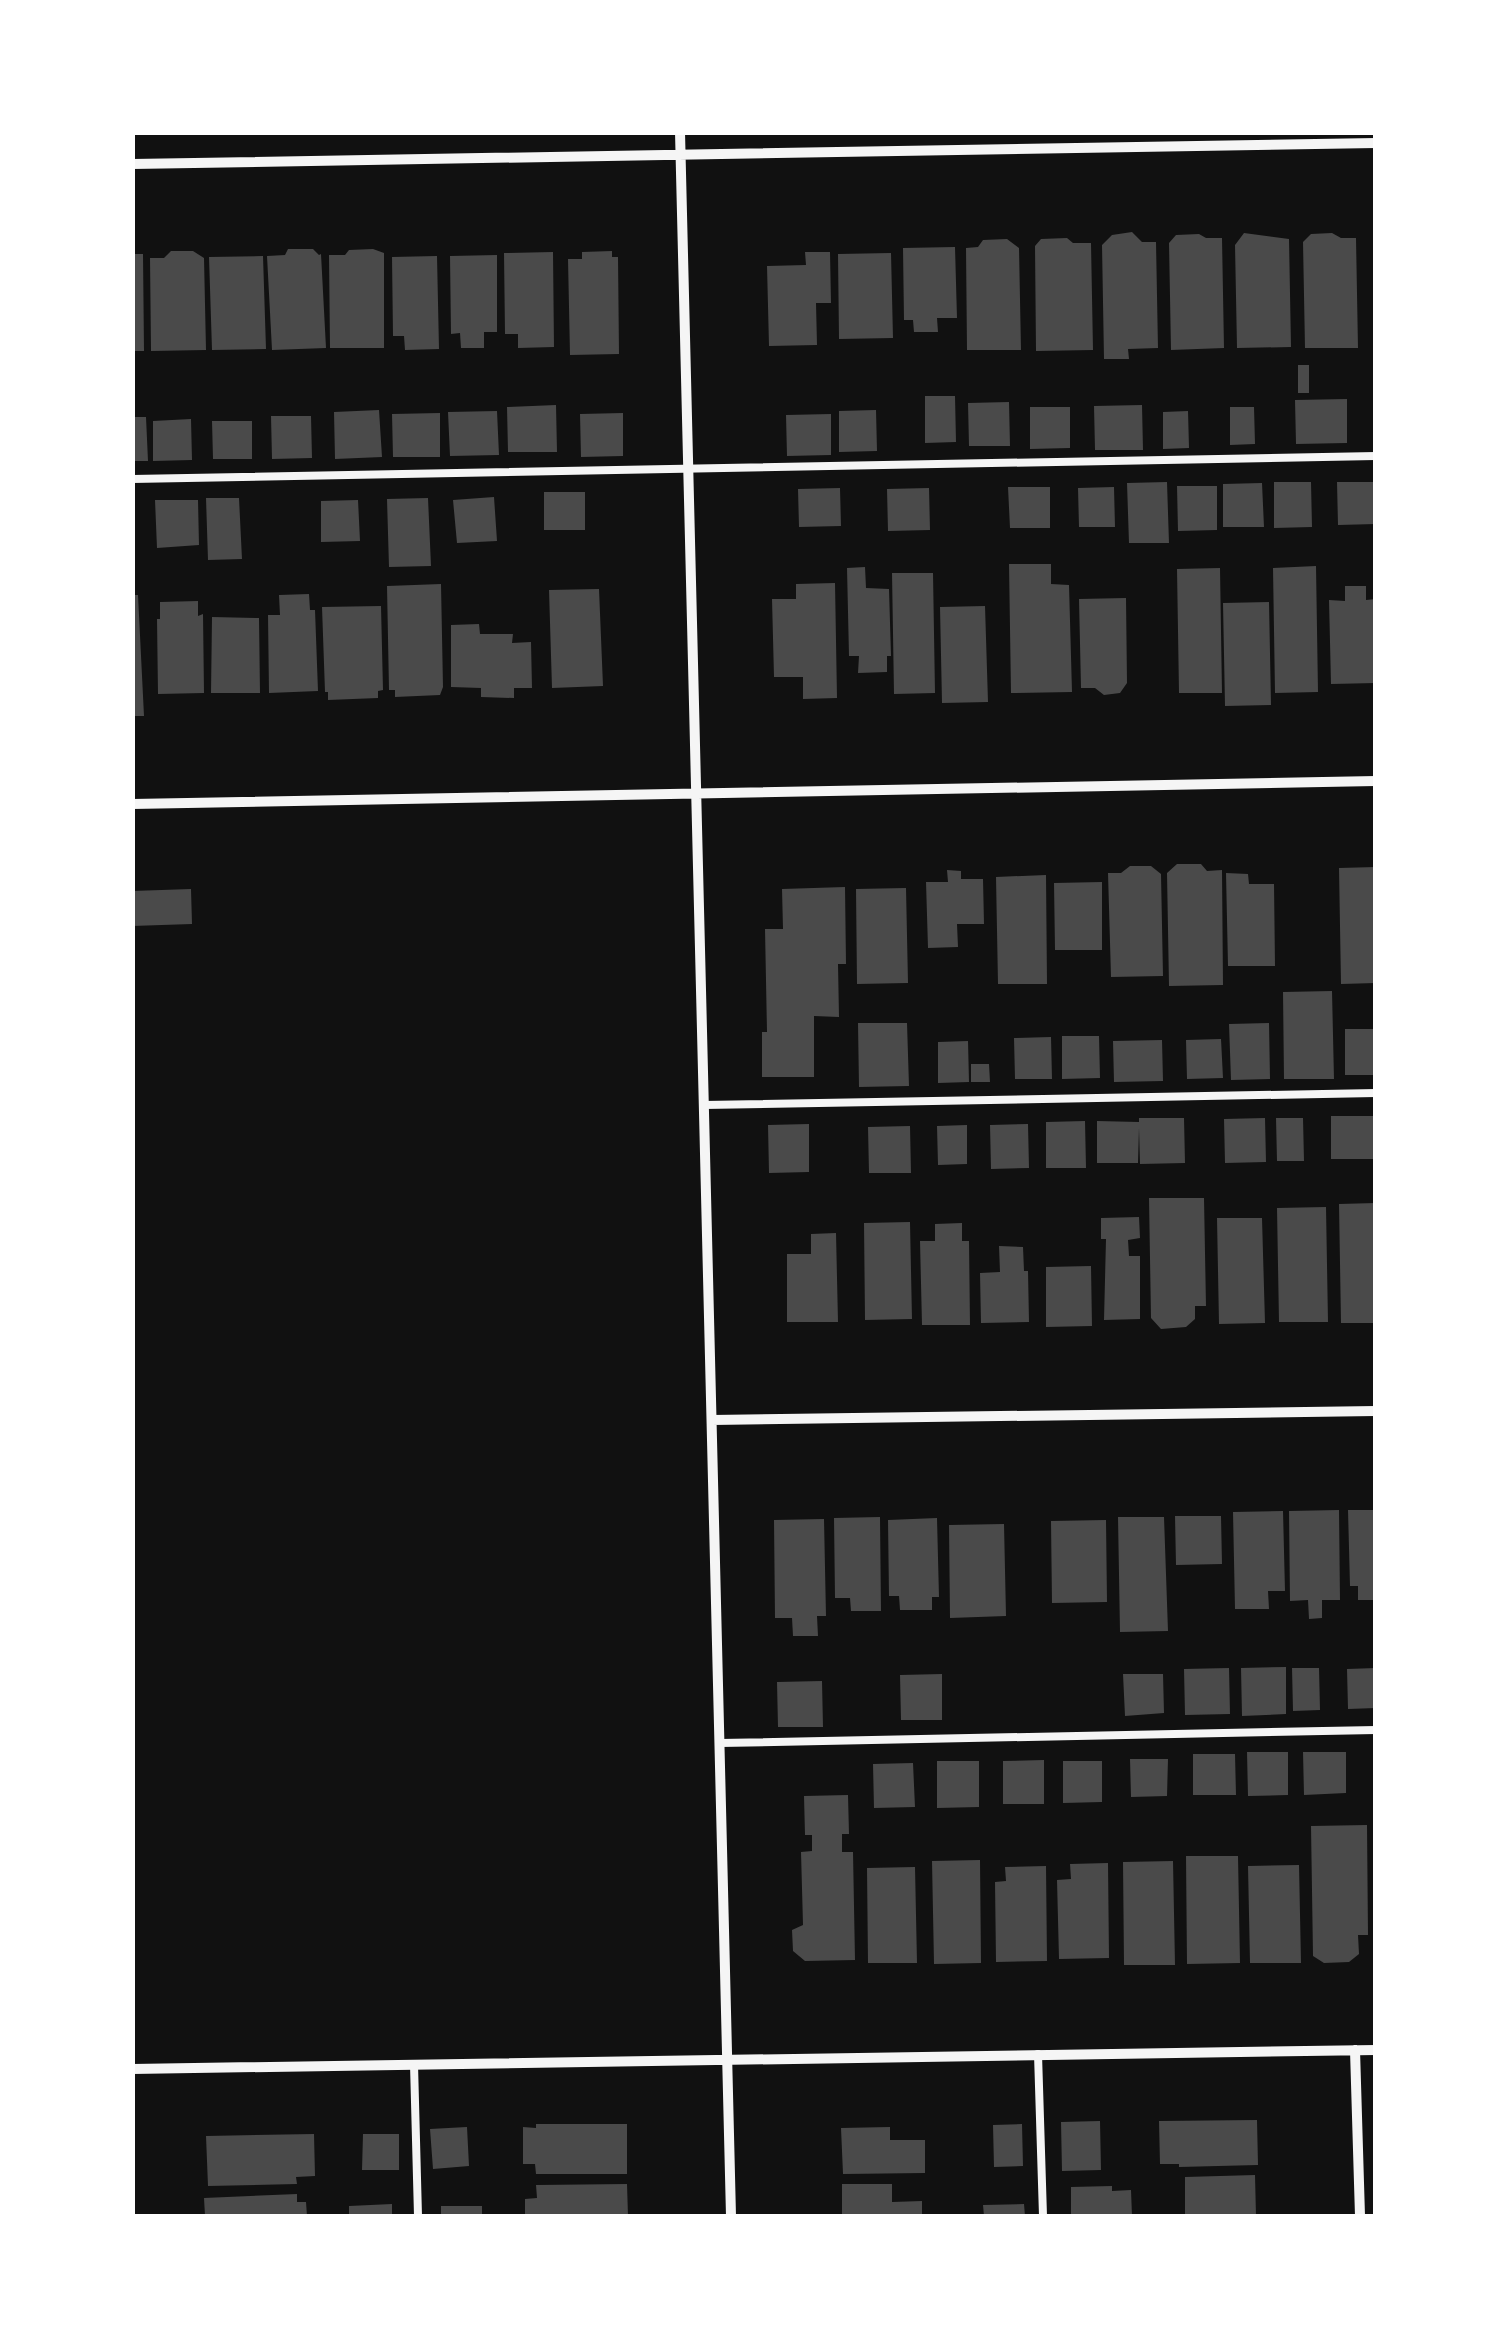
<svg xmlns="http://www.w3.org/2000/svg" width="1508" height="2349" font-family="'Crimson Pro',serif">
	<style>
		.building { fill: #4a4a4a }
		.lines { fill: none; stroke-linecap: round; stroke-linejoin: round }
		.service { stroke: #f5f5f5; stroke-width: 8 }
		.minor { stroke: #f5f5f5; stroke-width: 10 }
	</style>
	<rect width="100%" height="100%" fill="#111"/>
	<path class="building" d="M1132,232L1142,242H1156L1158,348L1128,349L1129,359H1104L1102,245L1112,235Z
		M1244,233L1289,239L1291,347L1237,348L1235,245Z
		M1332,233L1341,238H1356L1358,348H1305L1303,242L1311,234Z
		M1199,234L1206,238H1222L1224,348L1171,350L1169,243L1176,235Z
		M1067,238L1073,243H1091L1093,350L1036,351L1035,246L1041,239Z
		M1007,239L1019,248L1021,350H967L966,248L978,247L983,240Z
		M955,247L957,318H937L938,332H914L913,320H904L903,248Z
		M288,249H313L319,255L321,254L326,348L272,350L267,256L285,255Z
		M373,249L384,253V348H330L329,255H345L349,250Z
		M171,251H193L204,258L206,350L151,351L150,258H164Z
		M612,251V257H618L619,354L570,355L568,259H582V252Z
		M553,252L554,347L518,348V334H505L504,253Z
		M805,252H830L831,303H816L817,345L769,346L767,266L806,265Z
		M891,253L893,338L839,339L838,254Z
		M132,254H143L144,351H132Z
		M497,255V332H484V348H461L460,333L451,334L450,256Z
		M263,256L266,349L212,350L209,257Z
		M437,256L439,349L405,350L404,336H393L392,257Z
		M1298,365H1309V393H1298Z
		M925,396H955L956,442L925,443Z
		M1347,399V443L1296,444L1295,400Z
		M1009,402L1010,446H969L968,403Z
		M556,405L557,452H508L507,407Z
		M1142,405L1143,450H1095L1094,406Z
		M1030,407H1070V448L1030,449Z
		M1230,407H1254L1255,444L1230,445Z
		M379,410L382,457L335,459L334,412Z
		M876,410L877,451L839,452V411Z
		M497,411L499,455L450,456L448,412Z
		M1188,411L1189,448L1163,449V412Z
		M440,413V457H393L392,414Z
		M623,413V456L581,457L580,414Z
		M831,414V455L787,456L786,415Z
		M271,416H311L312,458L272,459Z
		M132,417H146L148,461H132Z
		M191,419L192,460L153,461V421Z
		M212,421H252V459H213Z
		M1167,482L1169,543H1129L1127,483Z
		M1274,482H1311L1312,527L1274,528Z
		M1337,482H1376V524L1338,525Z
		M1262,483L1264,527H1223V484Z
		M1177,486H1217V530L1178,531Z
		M1008,487H1050V528H1010Z
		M1114,487L1115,527H1079L1078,488Z
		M840,488L841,526L799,527L798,489Z
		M929,488L930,530L888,531L887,489Z
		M544,492H585V530H544Z
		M494,497L497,541L457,543L453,500Z
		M206,498H239L242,559L208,560Z
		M428,498L431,566L389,567L387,499Z
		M155,500H198L199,545L157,548Z
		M358,500L360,541L321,542V501Z
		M1009,564H1051V584L1069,585L1072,692L1011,693Z
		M1316,566L1318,692L1275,693L1273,568Z
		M865,567L866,588L889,589L891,656H887V672L858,673L859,656H849L847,568Z
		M1220,568L1222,693H1179L1177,569Z
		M892,573H933L935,693L894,694Z
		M835,583L837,698L803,699V677H774L772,599H796V584Z
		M441,584L443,687L440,695L395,697V690H389L387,586Z
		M1345,586H1366V600L1376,599V683L1331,684L1329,600L1345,601Z
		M599,589L603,686L552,688L549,590Z
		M309,594L310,610H315L318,691L269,693L268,615H280L279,595Z
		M132,595H138L144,716H132Z
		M1126,598L1127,683L1120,693L1104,695L1095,688H1081L1079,599Z
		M198,601V616L203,614L204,693L158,694L157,619H160V602Z
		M1269,602L1271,705L1225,706L1223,603Z
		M381,606L383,690L378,691V698L328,700V692H325L322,607Z
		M985,606L988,702L942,703L940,607Z
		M212,617L259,618L260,693H211Z
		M479,624L480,634H513L512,643L531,642L532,688H514V698L481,697V688L451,687V625Z
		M1177,864H1201L1207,871L1222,870L1223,985L1169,986L1167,873Z
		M1130,866H1151L1161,874L1163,976L1111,977L1108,873H1121Z
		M1376,867V983L1341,984L1339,868Z
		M947,870L961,871V879H983L984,924H957L958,947L928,948L926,882H948Z
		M1226,873L1248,874L1249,884H1274L1275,966H1228Z
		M1046,875L1047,984H998L996,877Z
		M1102,882V950H1055L1054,883Z
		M845,887L846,964H838L839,1017L814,1016V1077H762V1032H767L765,929H783L782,889Z
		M906,888L908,983L857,984L856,889Z
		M191,889L192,924L132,926V891Z
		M1332,991L1334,1079H1284L1283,992Z
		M858,1023H907L909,1086L859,1087Z
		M1269,1023L1270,1079L1231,1080L1229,1024Z
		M1345,1029H1376V1075H1345Z
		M1062,1036H1099L1100,1078L1062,1079Z
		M1051,1037L1052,1079H1015L1014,1038Z
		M1221,1039L1223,1078L1187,1079L1186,1040Z
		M1162,1040L1163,1081L1114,1082L1113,1041Z
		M968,1041L969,1082L938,1083V1042Z
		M971,1064H989L990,1082H971Z
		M1331,1116H1376V1159H1331Z
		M1139,1118H1184L1185,1163L1140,1164L1139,1128L1138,1163H1097V1121L1139,1122Z
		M1265,1118L1266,1162L1225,1163L1224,1119Z
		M1276,1118H1303L1304,1161H1277Z
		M1085,1121L1086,1168H1046V1122Z
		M809,1124V1172L769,1173L768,1125Z
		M1028,1124L1029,1168L991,1169L990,1125Z
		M967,1125V1164L938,1165L937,1126Z
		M910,1126L911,1173H869L868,1127Z
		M1149,1198H1204L1206,1306H1195V1319L1186,1327L1161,1329L1151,1318Z
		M1376,1203V1323H1341L1339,1204Z
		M1326,1207L1328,1322H1279L1277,1208Z
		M1139,1217L1140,1238L1128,1240L1129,1256H1140V1319L1104,1320L1106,1239H1101V1218Z
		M1217,1218H1262L1265,1323L1219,1324Z
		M910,1222L912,1319L865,1320L864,1223Z
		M962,1223V1241H969L970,1325H922L920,1241H935V1224Z
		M836,1233L838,1322H787V1254H811V1234Z
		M999,1246L1023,1247L1024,1271H1028L1029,1322L981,1323L980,1273L1000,1272Z
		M1091,1266L1092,1326L1046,1327V1267Z
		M1339,1510L1340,1600H1322V1618L1309,1619L1308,1600L1290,1601L1289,1511Z
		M1348,1510H1376V1600H1358V1586H1350Z
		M1283,1511L1285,1591H1268L1269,1609H1235L1233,1512Z
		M1175,1516H1221L1222,1564L1176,1565Z
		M880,1517L881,1611H851L850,1598H835L834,1518Z
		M1118,1517H1164L1168,1631L1120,1632Z
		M937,1518L939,1597H932V1610H900L899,1596H889L888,1520Z
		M824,1519L826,1616H817L818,1636H793L792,1618H775L774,1520Z
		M1106,1520L1107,1602L1052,1603L1051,1521Z
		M1004,1524L1006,1616L950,1618L949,1525Z
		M1286,1667V1714L1242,1716L1241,1668Z
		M1229,1668L1230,1714L1185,1715L1184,1669Z
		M1292,1668H1319L1320,1710L1293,1711Z
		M1376,1668V1708L1348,1709L1347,1669Z
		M942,1674V1720H901L900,1675Z
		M1123,1674H1163L1164,1713L1125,1716Z
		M822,1681L823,1727H778L777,1682Z
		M1247,1752H1288V1795L1248,1796Z
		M1303,1752H1346V1793L1304,1795Z
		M1193,1754H1235L1236,1795H1193Z
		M1130,1759H1168L1167,1796L1131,1797Z
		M1044,1760V1804H1003V1761Z
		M937,1761H979V1807L937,1808Z
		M1063,1761H1102V1802L1063,1803Z
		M913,1763L915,1807L874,1808L873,1764Z
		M848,1795L849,1834H842V1852H853L855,1960L805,1961L793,1951L792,1930L803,1925L801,1852L812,1851V1835H805L804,1796Z
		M1367,1825L1368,1935H1358L1359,1954L1349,1962L1324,1963L1313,1956L1311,1826Z
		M1186,1856H1238L1240,1963L1187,1964Z
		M980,1860L981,1963L934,1964L932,1861Z
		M1173,1861L1175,1965H1124L1123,1862Z
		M1108,1863L1109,1958L1059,1959L1057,1880L1071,1879L1070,1864Z
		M1299,1865L1301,1963H1250L1248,1866Z
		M1046,1866L1047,1961L996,1962L995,1882L1006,1881L1005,1867Z
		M915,1867L917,1963H868L867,1868Z
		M1257,2120L1258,2165L1179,2167V2164H1160L1159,2121Z
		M1100,2121L1101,2170L1062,2171L1061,2122Z
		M536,2124H627V2174H536L535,2164H523V2127L536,2128Z
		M1022,2124L1023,2166L994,2167L993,2125Z
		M467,2127L469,2166L433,2169L430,2129Z
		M890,2127V2140H925V2173L843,2174L841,2128Z
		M314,2134L315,2176L296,2177L297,2184L208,2186L206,2136Z
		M363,2134H399V2170H362Z
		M1255,2175L1256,2216H1185V2177Z
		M627,2184L628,2216H525V2199L537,2198L536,2185Z
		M842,2184H892V2202L922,2201V2216H842Z
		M1112,2186V2191L1131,2190L1132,2216H1071V2187Z
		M297,2194V2202H306L307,2216H205L204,2198Z
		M392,2204V2216H349V2206Z
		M1024,2204L1025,2216H984L983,2205Z
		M441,2206H482V2216H441Z"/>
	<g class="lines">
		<path class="service" d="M132,479L1376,456
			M704,1105L1376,1093
			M720,1743L1376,1730
			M1038,2054L1043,2216
			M414,2064L418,2216"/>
		<path class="minor" d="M680,132L731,2216
			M132,164L1376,143
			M132,804L1376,781
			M712,1420L1376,1411
			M1355,2050L1360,2216
			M132,2069L1376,2050"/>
	</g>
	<rect width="1508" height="2349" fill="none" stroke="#ffffff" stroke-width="270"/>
</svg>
